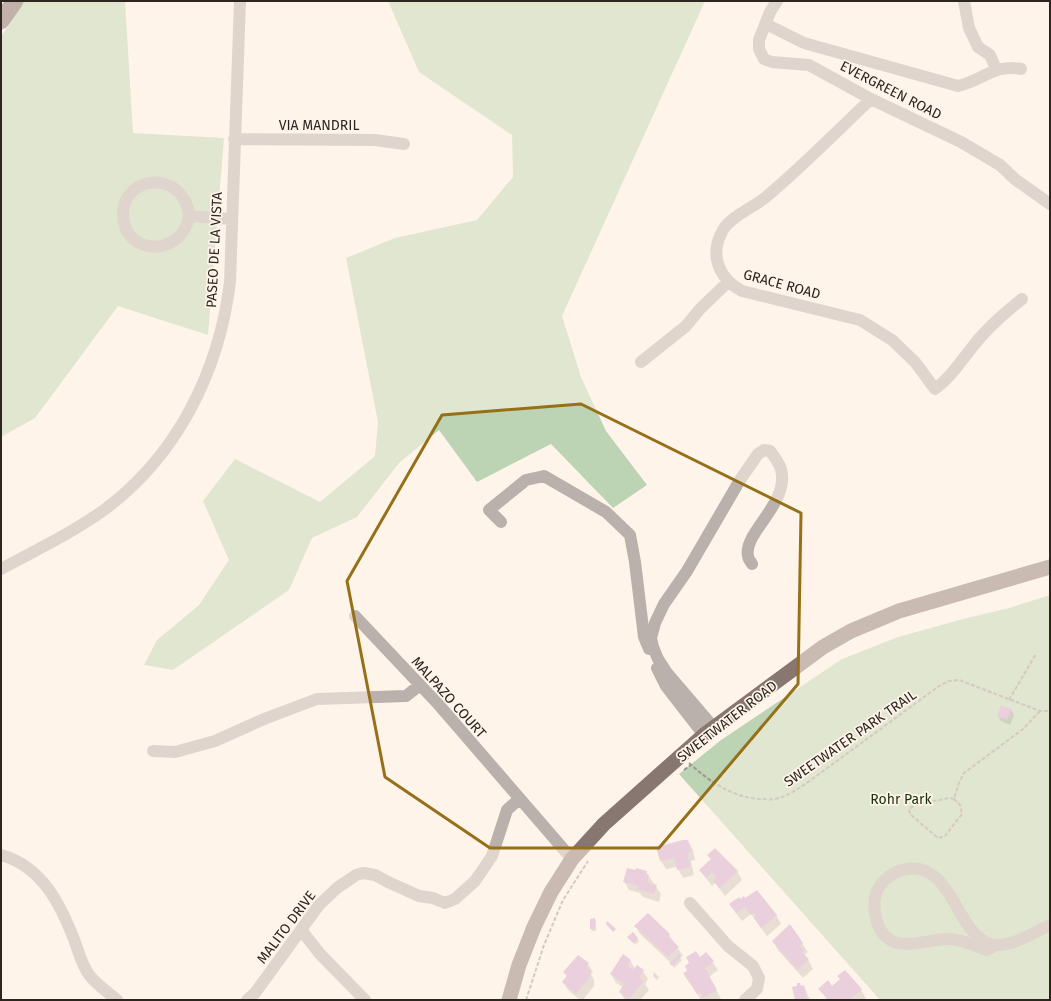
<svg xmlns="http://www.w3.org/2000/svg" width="1051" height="1001" font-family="'Fira Sans',sans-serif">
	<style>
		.green { fill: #bcd4b4 }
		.shadow { fill: #0003 }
		.building { fill: #d1a5cc }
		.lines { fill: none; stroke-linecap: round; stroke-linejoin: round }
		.path { stroke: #a0978f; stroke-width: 2; stroke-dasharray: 4 2; stroke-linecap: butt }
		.minor { stroke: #bab0ac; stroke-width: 12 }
		.major { stroke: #887670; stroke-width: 15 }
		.highway { stroke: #76615a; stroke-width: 17 }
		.marked { fill: none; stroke: #957019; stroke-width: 3; stroke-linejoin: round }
		.labels { text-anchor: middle; stroke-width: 3.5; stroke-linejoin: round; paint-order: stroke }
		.street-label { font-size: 14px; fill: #2d2620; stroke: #fff4ea }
		.park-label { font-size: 14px; fill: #133304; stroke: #fff4ea }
	</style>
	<rect width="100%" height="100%" fill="#fff4ea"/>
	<path class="green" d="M23,1H125L133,133L224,138L208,335L118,306L35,418L1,437V37Z
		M388,1H705L562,316L581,377L606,431L647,485L613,508L551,444L477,482L439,430L399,463L357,517L312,538L289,590L173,670L144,665L157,640L199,605L229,560L203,501L235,459L320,502L375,456L378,422L346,258L395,238L477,220L513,177L512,135L419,72Z
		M1050,595V1000H880L679,774L721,740L842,659L898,637L963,619L1009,608Z"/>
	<path class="shadow" d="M1011,709L1014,715L1010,725L1001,721L998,716Z
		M688,841L693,850L695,860L691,861L694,875L683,878L677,867L666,869L661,861L658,847Z
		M708,855L737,871L742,880L725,896L715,883L712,886L700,870L711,860Z
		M646,872L661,894L659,902L643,897L640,893L629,890L624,881Z
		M740,900L776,915L781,924L767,936L751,914L742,921L735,912Z
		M648,914L669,935L683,956L680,958L682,960L674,968L671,963L640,934L636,926Z
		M591,919H595L596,922V931H592L591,929Z
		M790,926L808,952L805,954L813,969L803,978L778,950L773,941Z
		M633,933L639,941L635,945L630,939Z
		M706,953L718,970L709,977L721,999L719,1000H701L684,974Z
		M630,960L635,969L643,971L648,979L645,984L649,990L640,1000H625L620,992L623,987L616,983L611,974Z
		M588,964L593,972L591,974L594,980V986L583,1000H580L568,990L563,982L567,977L564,972Z
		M654,972L659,977L657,980L653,976Z
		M804,986L810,1000H796L798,987Z
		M832,987L861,990L866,998L864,1000H827L820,989Z"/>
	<path class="building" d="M1001,705L1012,709L1007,720L997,716Z
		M683,840H688L691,852L687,853L690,867L677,870L674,858L660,861L656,847Z
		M715,848L738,871L720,888L713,881L717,877L712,872L706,878L699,870L711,859L707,855Z
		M627,868L635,870L636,868L647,871L646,874L649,875L647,882L657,885L654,894L637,889L638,886L623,882Z
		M757,890L777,915L761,928L754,918L756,916L754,913L751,915L745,907L736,913L729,904L739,897L740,899L744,896L745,898Z
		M648,913L670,934L668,936L679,947L668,957L634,926Z
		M595,918V929H590V919Z
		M607,921L616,929L613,932L606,924Z
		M790,924L803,943L800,946L804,950L802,952L809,960L797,970L772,941Z
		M633,932L638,938L633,943L627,937Z
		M696,951L700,957L706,952L714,961L705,968L717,990L703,998L700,992L697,994L683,973L687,971L685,966L689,963L686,957Z
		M623,954L631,960L627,966L633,970L637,965L644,970L639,977L644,981L629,999L619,992L624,984L610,974Z
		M679,954L681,957L672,966L669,963Z
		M578,955L589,963L586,967L590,970V977L576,994L562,982L570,972L567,975L563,972Z
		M845,970L862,989L849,1000L828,999L818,989L828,980L832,986L840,979L837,976Z
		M797,983H800L801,986L804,985L807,1000H795L792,987L797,986Z"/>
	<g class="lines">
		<path class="path" d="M1009,700L1036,654
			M689,763C710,782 732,797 760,799C765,799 771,800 775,799C789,796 799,788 811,780L939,686L949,681L959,680L1040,711H1050
			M684,770L691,765
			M954,799L960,805L962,814L945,836L938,838L910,814L909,809L915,805L949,798L954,799L959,783L964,773L1023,729L1040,711
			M526,1000L544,945L563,900L588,861"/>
		<path class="minor" d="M777,1L770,12L759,40V49L764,59L772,62L809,65L871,99L961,142L1000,165L1016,180L1050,204
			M964,1L969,28L978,47L990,55L996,69
			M766,24L804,43L958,86C983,80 994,64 1021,69
			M871,99C836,132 803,166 766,197C754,207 730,217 723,230C709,254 718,278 742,291L860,320L892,340L915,362L935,389C952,376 961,361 974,345C988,327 1005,313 1022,299
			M234,139L375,140L404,144
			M189,216C182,258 124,256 123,215C123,173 185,170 189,216L231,219
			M641,362L686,326L700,309L728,282
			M501,522L489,510L526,480L544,476L606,512L630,535L635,562L644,637L649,649
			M1,569C36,550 72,533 104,510C177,456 219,372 230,282L240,1
			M355,616L439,705L572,859
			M657,668L666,686L704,735
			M714,728L667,673L658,659L653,647L651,638L655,623L664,604L687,571L740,480L758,454L764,450L770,451C774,456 779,463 781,469C790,504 743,532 748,556C748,559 751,562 752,564
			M153,751L175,752L215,741L264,719L317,699L406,696L420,685
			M1,855C42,866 61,905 75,942C79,953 82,966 90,976C97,985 108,992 117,1000
			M690,903L728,946L753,966L759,978L757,989L745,1000
			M302,931L320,954L365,1000
			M996,945L987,950C975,946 959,938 946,939C922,940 889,957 877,922C874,911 872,899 878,889C884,879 894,871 907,869C953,862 955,933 991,944C1010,949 1032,933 1050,925
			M247,1000L255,993L319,905L337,888L356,875L363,873L375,875L388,882L419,896L433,898L445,903L455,899L475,881L492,856L507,810L519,799"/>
		<path class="major" d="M509,1000L519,965L534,927L551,892L572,859L604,824L704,735L823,647L851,631L899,611L1050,567"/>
		<path class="highway" d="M1,21L15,1"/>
	</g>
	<path d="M0 0H1051V1001H0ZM581,404L801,513L798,684L659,848H490L385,777L347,581L442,415Z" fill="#fff4ea" fill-opacity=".55" fill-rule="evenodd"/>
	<path class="marked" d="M581,404L801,513L798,684L659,848H490L385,777L347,581L442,415Z"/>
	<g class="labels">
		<g class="street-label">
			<text transform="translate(891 90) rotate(27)" y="5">EVERGREEN ROAD</text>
			<text x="319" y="130">VIA MANDRIL</text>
			<text transform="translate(214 250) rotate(-87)" y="5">PASEO DE LA VISTA</text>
			<text transform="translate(782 284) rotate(15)" y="5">GRACE ROAD</text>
			<text transform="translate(449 697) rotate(48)" y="5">MALPAZO COURT</text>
			<text transform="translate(727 721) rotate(-38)" y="5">SWEETWATER ROAD</text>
			<text transform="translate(850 738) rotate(-35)" y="5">SWEETWATER PARK TRAIL</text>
			<text transform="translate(286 927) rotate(-53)" y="5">MALITO DRIVE</text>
		</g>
		<g class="park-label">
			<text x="901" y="804">Rohr Park</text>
		</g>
	</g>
	<rect width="1051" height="1001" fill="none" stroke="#2d2620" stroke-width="4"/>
</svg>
